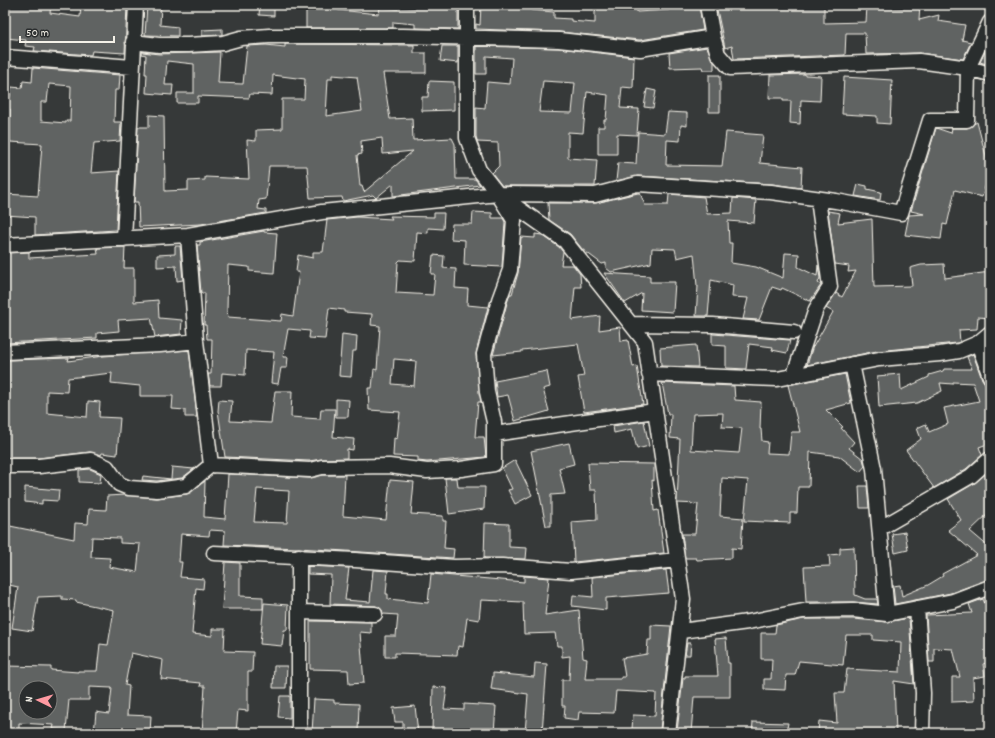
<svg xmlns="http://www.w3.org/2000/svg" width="995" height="738" font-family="Dekko,sans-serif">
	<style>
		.building { fill: #616362; stroke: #f4f1e8; fill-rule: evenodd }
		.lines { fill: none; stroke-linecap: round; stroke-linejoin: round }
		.minor-casing { stroke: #f4f1e8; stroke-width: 17 }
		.minor { stroke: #2a2d2e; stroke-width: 14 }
	</style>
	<rect width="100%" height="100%" fill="#363939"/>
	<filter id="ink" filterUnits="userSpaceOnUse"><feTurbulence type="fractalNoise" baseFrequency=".025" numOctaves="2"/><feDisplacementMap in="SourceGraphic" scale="8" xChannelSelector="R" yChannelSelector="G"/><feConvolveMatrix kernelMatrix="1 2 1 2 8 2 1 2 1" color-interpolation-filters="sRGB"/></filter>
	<g filter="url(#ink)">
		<path class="building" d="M5,5H51L50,13L80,17L81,5H127L125,53L92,51L91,55L34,51L35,47L25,46L26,40L5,38Z
			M147,5H161L160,25L178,27V36L145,35Z
			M260,5H274V16L259,15Z
			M306,5H338V10L379,14L380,7L398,9V7L415,8V5H458V29L415,28V24L393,22V28H306Z
			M481,5H531V10L554,12V18L571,19V21L595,23V5H637V12L669,10L668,5H699L703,30L640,40L559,32L476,29V24L480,25Z
			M716,5L824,6V23L866,22L867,6L904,8V5H920L919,20L939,15L938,21L965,25L962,40L971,42L963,59L919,53L866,54L865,33H846L845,55L734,59L732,46L725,48Z
			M222,29V35L202,36V30Z
			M285,44L414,45V53H426V73H383L390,119L412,118L413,140L452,138L455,144L456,179H475L480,185L393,196V184L376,198L373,195L343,201L342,197L310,198L307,166H269L266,199L259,200L258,209L266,210V213L201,224L139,227L138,202H134L138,127H149V115L164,116L165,191L188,190V181L205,180V177L249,179L247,140L256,141V130L282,129V99H304L305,79L273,75L272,95L250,94L249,98L198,96V103H177V93H194V64L167,61L165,85H173L172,95L146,93L147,74H145L146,55L142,54V52L159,54L220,52L218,83L243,84L247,46L266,45L285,47ZM332,75L357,77L362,111L326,116L328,79H332ZM382,138L383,154L413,151L364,192L362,186H360L357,155L362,154L361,141Z
			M442,46H458V63L440,61Z
			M476,46L558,48L634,57L633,88L622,87L620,108L639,109L637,135L617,134V154H598V127H604V120H606L608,95L587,92L583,133L568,132V158L597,160L595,186H502L492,173L499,166L498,143L477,142L476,136V107L485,108L487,82L510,84L512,58L486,56V74H476ZM543,81L575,83L572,113L539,112Z
			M988,46H990V65L980,62Z
			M707,47L714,62V70H703L702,67L670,68L669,53Z
			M33,68L120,75L119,90H115L114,122H121L120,141L94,143L91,173L119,171L116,230L35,235V217L5,215V194L38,196L42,144L10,142V109H5V96L10,97L11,87L22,88L23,81L32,82ZM49,84L71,86L70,121H66V123L41,121V102H47Z
			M805,74V75L821,76L820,101L801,100L800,124L790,123L791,101H783V98H769L770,75Z
			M709,75H720V112H709Z
			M844,77L892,80L890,124L877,123V116L842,114Z
			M429,81L454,82V110L422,111V97H428Z
			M647,89L656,91L653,108L644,107Z
			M668,112L687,113V126L681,125L680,141L667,140L666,165L722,166L726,132L763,135L760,163L802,167L801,188L772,184L638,176L616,181L618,163L636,164L638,132L665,134Z
			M977,122L987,160L990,161V170L982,197L955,190L947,225L943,224L941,239L905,235L909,215L924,214L911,211L936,128L951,133L952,128H967Z
			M858,184L867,186V189L881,192L880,200L855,196Z
			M638,193H640L645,205H668L669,194L704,197L707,214L732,213L733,198L756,200L754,223L728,221L729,243H732L731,263L756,267L783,278L785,253L799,254L798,267L817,276L818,265L820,278L818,283L821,285L810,301L782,288L781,290L772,287L759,320L743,319L748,298L732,297L733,285L711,280L708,316H696L698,286H697L694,254L677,258L675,249L652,248L651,263L611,272L606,268V263L602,264L582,249L570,234L549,220L548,203H595Z
			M828,211L840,213L838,223L872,219L874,287L912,286L910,268L921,265L944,264L945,278L990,272V318L978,317L977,329L959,330L960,342L957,343L877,351L807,365L813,346V347L833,312L826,308L836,293L842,297L856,271L848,272L849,266L835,264Z
			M473,212L492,213V218H503L505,222L502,267L464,265L465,240L451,239L452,224H472Z
			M434,213H444L443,229L428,228V233L417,232L415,261L400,260L398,262L396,293L433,295L435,274H431L433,255L444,256L443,268L456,269L455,288L468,289L467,305L488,307L476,354L481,402H478L475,437H484L486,457L427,462L418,461V457L393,456L394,438L397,439L400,412L369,410L368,388H372L374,369L377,370L380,326L371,325L372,314L344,312V310L329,308L325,339L309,338L310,331L288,329L283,357H288L287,368H281L278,384L271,383L274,352L246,350L245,375L222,373L221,386H210L208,374H211L212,339H207L206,325H204L205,293H201L197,245H200V242L264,231V232L277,233L274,273L249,271V267L228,265L227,310L228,317L281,321L282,314L293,316L299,272H296L298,255L313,258V252H323L327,220L357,217L392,219L390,216L434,217ZM394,359L416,361L414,386L392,384Z
			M535,234L542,235L559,247L563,252L561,265H573L580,274L581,287H575L572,320L600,316L599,330L620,327L621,341L628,340L633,367L637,366L643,404L584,412L578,377L584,376L578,344L522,350V352L493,355L507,303L510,294H512L518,273L521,237L535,238Z
			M175,246H180L183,280L177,281L176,266L157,267V255L175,254Z
			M125,247L124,268H134V302L158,300L159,318L182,320L181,334L155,337L151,318L118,320L119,331L97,333V338L5,343V253L29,252V258L98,254L97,248Z
			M604,273L650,276V282H675L673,312L641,310L642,293L625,303Z
			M712,333L713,334L790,340L787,353L772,350L773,347L749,344L746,369L726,368V346L712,345Z
			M342,334L357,336L356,351H353L351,377L339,376Z
			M696,345L698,367L661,366L660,348Z
			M189,350L197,417H185V410L172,409L173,396H140V386L111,383L112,373L68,378L67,392L47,391V413L87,417L88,401L100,402L99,417L120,418L117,455L102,453L101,455L90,452L39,458H5V429H8L9,360L69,358L68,361L103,356Z
			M973,354L982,379L989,389L986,390L990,411V443L979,447L982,455L966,469L934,488L906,450L921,439L917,428L926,424L929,432L948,424L944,408L979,401L973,383L953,382V384L940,383L942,391L917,403L879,407L877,376L900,374L901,390L929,377V375L943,371L944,369H972L967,357Z
			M547,371L550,387L543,389L549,411L515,421L508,395L497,397L495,381Z
			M845,374L851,403L826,410L843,427L841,428L854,442L849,448L863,459L865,466L860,472L839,456L810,452L809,487H798L797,513H790V523L744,521L748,480L722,478L720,516L743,518L741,549L732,548V558L697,560L696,558H685L682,534H695L698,504L677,503L680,439L670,438L671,414H668L662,383L734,386L735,400L761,402L760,429H761L762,441L768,442L767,453L789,454L791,432H800L788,385ZM723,413L722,427L742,428L739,453L691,450L693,414Z
			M275,391H292L291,417L320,419L321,409H335L333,437L354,439L353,450L347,449V458L322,459L309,461L225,457L218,411L219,400L232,401L230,421L271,423Z
			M336,399L349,400L348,417H336Z
			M644,421L649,446L637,449L632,429L614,433L613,426Z
			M569,443L574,464L559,468L565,494L551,495V526H546L531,451Z
			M515,460L532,495L515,504L508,490L512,489L502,468Z
			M588,463L654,464V481L652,480L654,511L658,510L664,553L574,562L572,522L597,520L596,490H590Z
			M172,467L194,469L182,478L157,481L142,480L143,476L171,479Z
			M90,469L101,474L100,483L79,482V470Z
			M989,471L990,512L970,531L990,548V579L951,593L895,604L893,586L900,585L902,596L928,585L943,576L942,574L977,555L948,530L961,520L948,499L975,483Z
			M228,474L310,478L323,475H345L343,516L386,520L390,480L414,482L411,514L443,516V521H446L444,548L454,549L453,558L299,548L224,545L225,531L210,530L209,536L181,534L179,562H182L180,577L204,579L203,589L196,588L192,634L212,636V629H225L224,651L253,652L252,672H248V711L238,710L236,733H202L205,686H200L201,683L161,679L163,660L131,653L125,685L129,686L127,715L151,716L150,733H94L96,712L109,714L112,688L89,687V700H69L66,731L53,729L54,725L19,723V733H5V666L51,667V670L78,672V671H97L100,644L108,645L114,610L76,602V600L62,599V596L38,597L32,631L12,628L18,587L5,584V525L74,539L75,523L88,524L89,509L106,510L107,496L125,495L157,498L187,494L205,481L204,517L225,519ZM257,489L289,491L287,523L254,522ZM92,537L120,538V543L140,544L137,572L109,567L110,558L91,557ZM26,688H50V712H26Z
			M445,478H457L458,487H485L484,509L449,514Z
			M859,486H867L869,508H860Z
			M25,487L59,490L58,501L42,500V504L25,502Z
			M485,523L509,524V547L527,548L526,559L484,558Z
			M905,532L908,550L895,553L892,534Z
			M854,547L855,595L865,599H877L878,604L853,602H806L804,567L830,566L829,555L840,554V548Z
			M225,562L240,563V596L263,597V609H222Z
			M308,566L349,568L345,600L370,602L373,570L388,571L386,594H388V599L428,603L431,574L524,582V576L549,578L545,615L579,610L583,658L587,659L585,679H621V677H625L622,658L647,654L648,640H651V625L671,626L660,730L632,729L633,715L655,716L656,693L616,691L614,713L579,712L578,720L564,718L565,706H562V680H569L570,656L562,657V646H557L555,633L524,634L523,602L481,600L479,620L467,618L463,647L458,646L457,655L395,653V657H385V636H396L398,615L383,614L382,610L376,606L330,604L331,575L308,574Z
			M666,570L669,593L606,598V610L572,606L573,595L593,597L592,577Z
			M983,599L990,615V662L983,664L985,676L973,678L974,701L952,702V677H960L953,649L934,648V662H929L926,615L972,613L969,604Z
			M264,603L288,605L287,630H284L282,646L260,644Z
			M909,618L914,684L894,681L896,733H818L819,721L837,723L835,693H844L847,669L900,672L901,642L873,640V635H846L843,665L799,661L795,675H786L785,690L764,689V679H771L772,659H761V633H775L776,625L804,619H853L887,622Z
			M310,621L371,622V633L360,632L364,683L349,684L348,670L310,669Z
			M726,638L728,663H730V697H694L691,733H678L677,732L683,678H685V676H718L715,639Z
			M687,643H691L690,655H685Z
			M535,663L547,664L542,733H525L528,694L491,689L493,675V673L534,677Z
			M274,666H287L286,688H273Z
			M433,687L447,688L444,709L464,710V704L496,706L494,733H432Z
			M280,696H290V718L278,717Z
			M314,699L334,700V703L359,704L358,733H312Z
			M415,706L418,733H403V722H395L393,708Z
			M753,722L788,723L786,733H752Z"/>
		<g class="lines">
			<defs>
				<path id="minor" d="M467,5V138L479,170L498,194L565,241L645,342L683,599L668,733
					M707,5L713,37
					M133,42L159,45H188L223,43L241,38L269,36H403L559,40L640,49L713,37L718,54L730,68L919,61L968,68L990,74
					M5,57L132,67
					M188,235L196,341L211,465
					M124,239L136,5
					M5,245L188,235L322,212L498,194L595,195L637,184L771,192L836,201L901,213L930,120H967L968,68L990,22
					M631,324L713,325L794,332
					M978,343L990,376
					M5,352L160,345L196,341
					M852,364L874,469L887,614
					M649,374L777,379L879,359L940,354L959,351L978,343L990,333
					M794,375L816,309L830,287L818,199
					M494,434L655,411
					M5,466H39L91,460L107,467L119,484L129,488L157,490L186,486L211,465L310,470L322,467L389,466L427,471L461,469L494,464V422L487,392L484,354L499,300L510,270L514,220L501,199
					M884,526L971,476L990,459
					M214,553L355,560L454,567L502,566L571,571L677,560
					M917,608L923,693L922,733
					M299,612L375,614
					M681,631L748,622L803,611L853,610L887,614L953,601L990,587
					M299,733V556"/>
			</defs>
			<use href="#minor" class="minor-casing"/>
			<use href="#minor" class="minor"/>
		</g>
	</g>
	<rect width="995" height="738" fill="none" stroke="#2a2d2e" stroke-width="20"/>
	<rect x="10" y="10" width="975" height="718" fill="none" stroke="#f4f1e8" stroke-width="1.5" filter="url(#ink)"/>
	<g transform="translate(38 700) rotate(275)"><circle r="19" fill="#2a2d2e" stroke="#7b7b78"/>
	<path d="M0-3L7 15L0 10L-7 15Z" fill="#ff9aa2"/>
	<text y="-6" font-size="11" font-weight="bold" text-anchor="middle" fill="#f4f1e8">N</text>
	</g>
	<path d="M20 36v6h94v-6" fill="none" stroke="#f4f1e8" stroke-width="2"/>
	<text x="26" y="36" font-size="12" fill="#f4f1e8" stroke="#2a2d2e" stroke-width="3" paint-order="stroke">50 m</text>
</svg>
